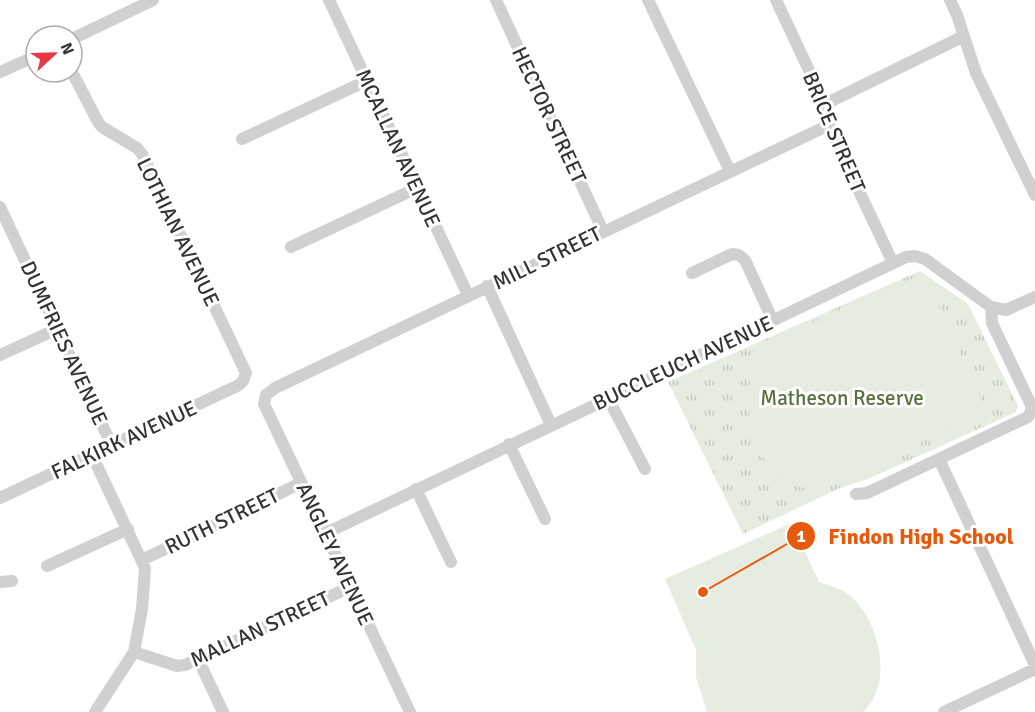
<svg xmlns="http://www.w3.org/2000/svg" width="1035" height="712" font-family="Signika,sans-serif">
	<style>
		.grass { fill: url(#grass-tufts) }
		.pitch { fill: #e6ecdf }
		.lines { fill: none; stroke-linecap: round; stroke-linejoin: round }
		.minor { stroke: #d0d0d0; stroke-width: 12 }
		.labels { text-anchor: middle; stroke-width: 6; stroke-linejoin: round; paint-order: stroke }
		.street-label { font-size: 21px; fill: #333; stroke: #fff }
		.park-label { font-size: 21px; fill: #56703f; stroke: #fff }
		.leader { fill: none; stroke: #e8590c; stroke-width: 2 }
		.callout-dot { fill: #e8590c; stroke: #fff; stroke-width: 2 }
		.mark-label { font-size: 18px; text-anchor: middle; font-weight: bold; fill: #fff }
		.callout-label { font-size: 22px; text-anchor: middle; font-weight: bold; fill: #e8590c; stroke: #fff; stroke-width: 6; stroke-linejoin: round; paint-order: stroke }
	</style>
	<defs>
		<pattern id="grass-tufts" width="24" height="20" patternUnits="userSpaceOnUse" patternTransform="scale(1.5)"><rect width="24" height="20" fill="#e6ecdf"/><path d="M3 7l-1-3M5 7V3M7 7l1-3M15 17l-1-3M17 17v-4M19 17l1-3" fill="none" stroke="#c6cbc0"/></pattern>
	</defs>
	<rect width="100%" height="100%" fill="#fff"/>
	<path class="grass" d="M920,271L968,304L1018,406L1016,412L868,479L840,488L743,534L668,382Z"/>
	<path class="pitch" d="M924,273L987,412L914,445C902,461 877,469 859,475C843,480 823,490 806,488C759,481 743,420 750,381C751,373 758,364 763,357C772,343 807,324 824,318C830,316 836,316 842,315L841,311Z
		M792,523L819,582C828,585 842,589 849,595C879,619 895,683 863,712H707L696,677V650L665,579Z"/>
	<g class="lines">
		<path class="minor" d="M329,0L468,295
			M496,0L603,231
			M648,0L730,171
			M776,0L830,115L829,125L832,134L893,263
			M950,0L957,15L976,73L1035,195
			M72,39L153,0
			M0,72L36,56
			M825,104L964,36
			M242,139L366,81
			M0,207L112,446
			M291,247L417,188
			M692,273L732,254L739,255L745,260L773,321
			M487,286L551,425
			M0,355L57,329
			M608,398L645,469
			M509,444L545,519
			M92,455L145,568L142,609L134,652L95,712
			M939,459L1035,665
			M416,489L451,562
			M856,494L867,493L1028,417L1031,411V405L992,323L991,307
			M0,498L239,385L243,381L246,373L142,154L137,148L102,127L98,122L72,72
			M326,533L906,257L915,256L925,259L991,307L1006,310L1035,297
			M142,560L301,483
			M47,566L128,529
			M0,582L12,581
			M134,652L177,666L185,665L350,587
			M198,659L223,712
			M410,712L264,404L266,395L275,388L829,125
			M944,712L1035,669"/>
	</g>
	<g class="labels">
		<g class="street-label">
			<text transform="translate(549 115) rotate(65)" y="7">HECTOR STREET</text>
			<text transform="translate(834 132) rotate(67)" y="7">BRICE STREET</text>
			<text transform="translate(398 148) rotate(65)" y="7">MCALLAN AVENUE</text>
			<text transform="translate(178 232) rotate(64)" y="7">LOTHIAN AVENUE</text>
			<text transform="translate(547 258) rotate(-26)" y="7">MILL STREET</text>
			<text transform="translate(64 343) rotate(65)" y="7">DUMFRIES AVENUE</text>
			<text transform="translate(683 363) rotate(-25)" y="7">BUCCLEUCH AVENUE</text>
			<text transform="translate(124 440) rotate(-25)" y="7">FALKIRK AVENUE</text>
			<text transform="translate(222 521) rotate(-26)" y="7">RUTH STREET</text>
			<text transform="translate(335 554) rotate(65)" y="7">ANGLEY AVENUE</text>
			<text transform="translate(260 629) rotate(-25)" y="7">MALLAN STREET</text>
		</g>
		<g class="park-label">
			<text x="842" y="405">Matheson Reserve</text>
		</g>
	</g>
	<path class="leader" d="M703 592L801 536"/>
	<g class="callout-dot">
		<circle cx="703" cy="592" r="6"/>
		<circle cx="801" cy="536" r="15"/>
	</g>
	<g class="mark-label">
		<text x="801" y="542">1</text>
	</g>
	<g class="callout-label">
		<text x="921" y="544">Findon High School</text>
	</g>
	<g transform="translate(54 54) rotate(68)"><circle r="28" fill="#ffffff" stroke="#adadad" stroke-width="1.5"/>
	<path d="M0-4.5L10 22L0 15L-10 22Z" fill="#e63946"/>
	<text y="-9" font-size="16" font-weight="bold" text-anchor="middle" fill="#333333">N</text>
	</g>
</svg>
